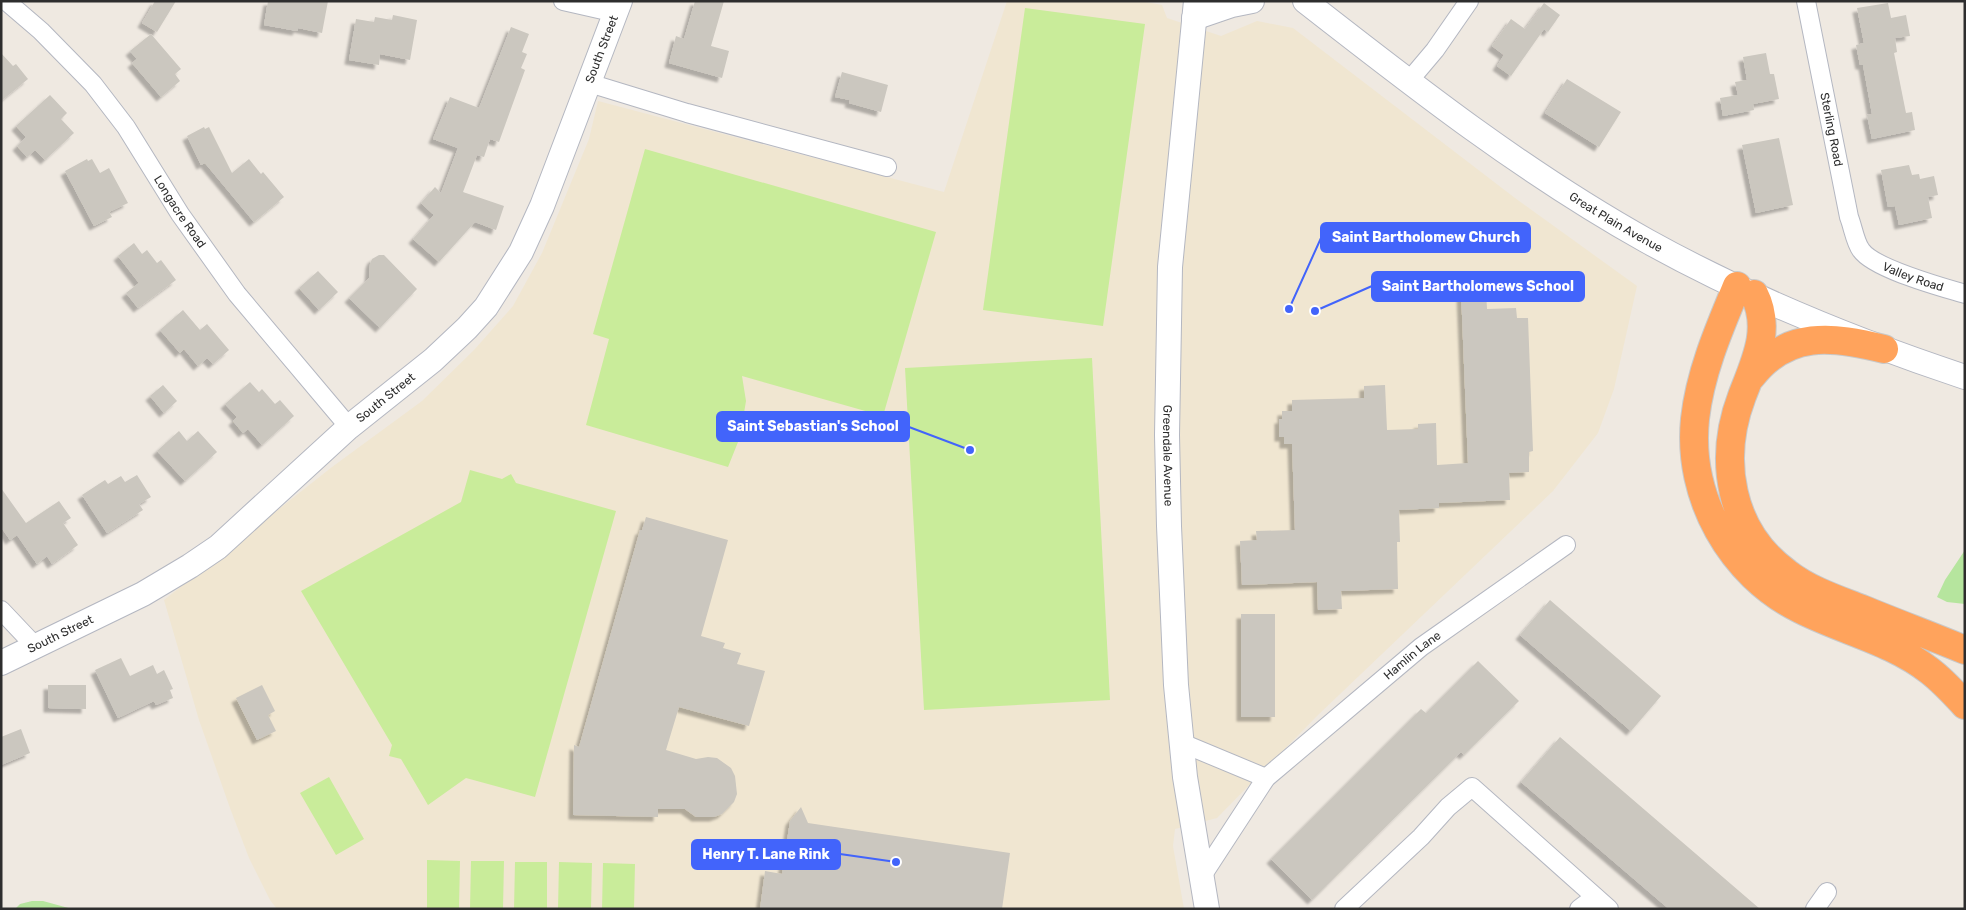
<svg xmlns="http://www.w3.org/2000/svg" width="1966" height="910" font-family="Rubik,sans-serif">
	<style>
		.education { fill: #f0e6d1 }
		.green { fill: #b6e59e }
		.pitch { fill: #c9ec9a }
		.building { fill: #cbc7bf; filter: url(#shadow) }
		.lines { fill: none; stroke-linecap: round; stroke-linejoin: round }
		.street-casing { stroke: #b4b7c1; stroke-width: 20 }
		.secondary-casing { stroke: #b4b7c1; stroke-width: 26 }
		.highway-casing { stroke: #c9c9c9; stroke-width: 30 }
		.street { stroke: #fff; stroke-width: 18 }
		.secondary { stroke: #fff; stroke-width: 24 }
		.highway { stroke: #ffa35c; stroke-width: 28 }
		.labels { text-anchor: middle; stroke-width: 4; stroke-linejoin: round; paint-order: stroke }
		.street-label { font-size: 12px; fill: #2e2e2e; stroke: #fff }
		.leader { fill: none; stroke: #4264fb; stroke-width: 2 }
		.callout-dot { fill: #4264fb; stroke: #fff; stroke-width: 2 }
		.callout { fill: #4264fb; stroke: #4264fb; stroke-width: 2 }
		.callout-label { font-size: 14px; text-anchor: middle; font-weight: bold; fill: #fff }
	</style>
	<defs>
		<filter id="shadow"><feDropShadow dx="-4.5" dy="4.5" stdDeviation="1" flood-color="#0004"/></filter>
	</defs>
	<rect width="100%" height="100%" fill="#efe9e1"/>
	<path class="education" d="M1007,1H1141L1162,5L1167,18L1221,36L1257,21L1293,28L1515,198L1637,286L1614,389L1598,433L1553,491L1318,715L1217,818L1175,829L1173,846L1184,909H277L270,900L249,858L230,808L199,720L164,600L332,467L422,401L474,350L513,306L542,253L589,139L598,101L944,192Z"/>
	<path class="green" d="M1965,550V604L1947,602L1937,597L1945,580Z
		M32,901H43L72,909H15L20,904Z"/>
	<path class="pitch" d="M1025,8L1145,24L1103,326L983,310Z
		M645,149L936,232L883,416L742,376L746,401L740,437L728,467L586,425L609,339L593,334Z
		M1092,358L1110,700L924,710L905,368Z
		M470,470L502,479L511,474L516,483L616,511L535,797L466,778L428,805L401,759L389,756L392,745L301,591L461,502Z
		M329,777L364,839L336,855L300,793Z
		M427,860L460,861L459,909H427Z
		M471,861H504L503,909H470Z
		M515,862H547V909H514Z
		M559,862L592,863L591,909H558Z
		M603,863L635,864L634,909H602Z"/>
	<path class="building" d="M155,1H176L157,32L142,23Z
		M268,1H328L322,33L298,28L297,31L264,25Z
		M695,1H724L711,46L729,51L722,78L669,63L676,36L684,39Z
		M1544,3L1560,15L1548,32L1544,29L1511,76L1497,66L1504,55L1492,46L1511,19L1525,29Z
		M1888,3L1891,18L1906,15L1910,36L1895,38L1897,52L1894,53L1906,113L1912,112L1915,130L1872,139L1867,115L1872,114L1863,65H1860L1856,45L1864,43L1857,8Z
		M393,15L417,20L410,60L380,54L379,65L349,60L356,19L374,22L375,17L392,20Z
		M511,27L529,34L522,52L527,54L521,68L525,70L499,142L490,139L484,157L477,155L463,192L504,206L496,230L475,222L439,262L413,239L434,215L421,203L435,187L441,193L458,148L433,139L450,97L479,108Z
		M151,34L181,69L175,74L180,81L161,97L132,63L137,59L130,51Z
		M1,53L13,66L16,64L28,79L1,101Z
		M1766,53L1770,74H1774L1779,99L1753,104L1754,110L1723,116L1720,98L1738,95L1735,82L1747,80L1743,57Z
		M842,72L888,85L881,112L849,103L850,100L835,97Z
		M1567,79L1621,112L1599,147L1545,113Z
		M50,95L67,113L61,119L74,133L45,160L35,150L27,157L17,146L26,137L16,126Z
		M204,127L205,129L209,127L232,173L249,159L261,174L263,172L284,197L254,222L205,163L201,165L187,136Z
		M1779,138L1793,205L1756,213L1742,145Z
		M87,159L88,161L92,159L100,173L109,168L128,203L109,212L112,217L94,226L65,171Z
		M1909,165L1912,175L1919,174L1920,179L1934,176L1938,195L1928,197L1932,218L1899,225L1895,206L1888,207L1881,170Z
		M134,243L142,254L147,250L157,263L161,260L176,280L138,308L126,293L139,283L118,256Z
		M379,255H384L417,289L380,328L349,298L369,278L370,264L372,259Z
		M318,271L338,292L319,310L299,288Z
		M1461,291H1486L1487,309L1516,308L1517,318H1528L1533,451L1529,452V472L1509,473L1510,500L1439,503V508L1399,510L1400,542H1397L1398,589L1341,591L1342,609L1318,610L1317,582L1242,585L1240,541L1257,540L1256,531L1295,530L1292,444H1284V437H1279V419H1282V411H1292V400L1364,398V386L1385,385L1387,430L1418,429V424L1436,423L1437,465L1468,463Z
		M183,310L200,330L207,324L229,350L213,364L207,358L198,366L184,349L180,353L160,330Z
		M250,382L259,392L262,389L275,404L280,400L294,416L262,445L248,429L243,433L233,421L237,417L225,404Z
		M163,385L177,401L164,413L150,396Z
		M179,431L187,441L198,431L217,452L185,481L157,451Z
		M137,475L151,497L139,504L143,510L107,533L82,495L105,480L108,484L121,476L125,482Z
		M1,488L26,523L59,501L71,518L63,523L78,545L52,564L47,556L37,564L17,535L10,540L1,527Z
		M646,517L728,540L701,636L725,643L723,648L741,653L737,664L765,671L749,726L679,707L666,750L696,759L708,757L717,758L731,768L735,776L737,794L734,802L722,814L714,817H696L685,809H658V817L573,815L574,745L579,747L640,530H642Z
		M1550,600L1661,696L1631,731L1520,635Z
		M1241,614H1275V717H1241Z
		M121,658L130,676L153,665L157,674L164,670L173,689L170,690L173,698L156,705L154,701L118,718L95,670Z
		M1478,661L1519,701L1464,755L1461,752L1312,900L1271,859L1421,709L1426,713Z
		M48,685H86V709L48,708Z
		M262,685L275,711L268,715L276,731L257,740L236,698Z
		M21,729L30,753L1,765V737Z
		M1560,737L1760,909H1669L1557,813L1521,782Z
		M801,807L808,823L1010,853L1002,909H760L765,871L782,874L790,821Z"/>
	<g class="lines">
		<defs>
			<g id="street">
				<path id="s1" d="M6,1L41,31L93,84L126,127L180,214L237,294L349,427"/>
				<path d="M563,1L616,13"/>
				<path id="s2" d="M1806,1L1849,217C1853,227 1855,242 1861,250C1874,269 1942,287 1965,294"/>
				<path d="M1408,82L1435,50L1469,1"/>
				<path d="M589,83L687,113L887,167"/>
				<path d="M1,610L36,647"/>
				<path d="M1182,743L1266,778"/>
				<path id="s3" d="M1202,876L1266,778L1421,647L1566,545"/>
				<path d="M1344,909L1421,837L1448,807L1472,787L1609,909"/>
				<path d="M1579,909L1595,897"/>
				<path d="M1815,909L1827,892"/>
			</g>
			<g id="secondary">
				<path id="s4" d="M1196,1L1170,267L1167,435L1169,526L1176,685L1185,777L1207,909"/>
				<path id="s5" d="M1305,1C1415,87 1525,173 1647,241C1748,297 1856,341 1965,377"/>
				<path d="M1194,18L1232,5L1252,1"/>
				<path id="s6" d="M1,663L143,594L190,566L218,547L349,427L433,360L467,328L486,307L521,252L542,206L620,1"/>
			</g>
			<path id="highway" d="M1737,286C1719,329 1700,373 1695,419C1687,497 1731,575 1800,609C1843,631 1892,641 1930,671C1943,681 1954,693 1965,705
				M1754,294C1772,329 1755,362 1742,396C1718,459 1729,531 1787,573C1809,590 1836,599 1862,609C1896,623 1931,636 1965,650
				M1751,377C1787,330 1833,336 1884,349"/>
		</defs>
		<use href="#street" class="street-casing"/>
		<use href="#secondary" class="secondary-casing"/>
		<use href="#highway" class="highway-casing"/>
		<use href="#street" class="street"/>
		<use href="#secondary" class="secondary"/>
		<use href="#highway" class="highway"/>
	</g>
	<g class="labels">
		<g class="street-label">
			<text dy="4" stroke="none"><textPath href="#s6" startOffset="890">South Street</textPath></text>
			<text dy="4" stroke="none"><textPath href="#s2" startOffset="131">Sterling Road</textPath></text>
			<text dy="4" stroke="none"><textPath href="#s1" startOffset="275">Longacre Road</textPath></text>
			<text dy="4" stroke="none"><textPath href="#s5" startOffset="382">Great Plain Avenue</textPath></text>
			<text dy="4" stroke="none"><textPath href="#s2" startOffset="315">Valley Road</textPath></text>
			<text dy="4" stroke="none"><textPath href="#s6" startOffset="471">South Street</textPath></text>
			<text dy="4" stroke="none"><textPath href="#s4" startOffset="456">Greendale Avenue</textPath></text>
			<text dy="4" stroke="none"><textPath href="#s6" startOffset="66">South Street</textPath></text>
			<text dy="4" stroke="none"><textPath href="#s3" startOffset="308">Hamlin Lane</textPath></text>
		</g>
	</g>
	<path class="leader" d="M1289 309L1321 238M1315 311L1372 286M970 450L909 427M896 862L840 854"/>
	<g class="callout-dot">
		<circle cx="1289" cy="309" r="5"/>
		<circle cx="1315" cy="311" r="5"/>
		<circle cx="970" cy="450" r="5"/>
		<circle cx="896" cy="862" r="5"/>
	</g>
	<g class="callout">
		<rect x="1321" y="223" width="209" height="29" rx="5"/>
		<rect x="1372" y="272" width="212" height="29" rx="5"/>
		<rect x="717" y="412" width="192" height="29" rx="5"/>
		<rect x="692" y="840" width="148" height="29" rx="5"/>
	</g>
	<g class="callout-label">
		<text x="1426" y="242">Saint Bartholomew Church</text>
		<text x="1478" y="291">Saint Bartholomews School</text>
		<text x="813" y="431">Saint Sebastian's School</text>
		<text x="766" y="859">Henry T. Lane Rink</text>
	</g>
	<rect width="1966" height="910" fill="none" stroke="#2e2e2e" stroke-width="5"/>
</svg>
